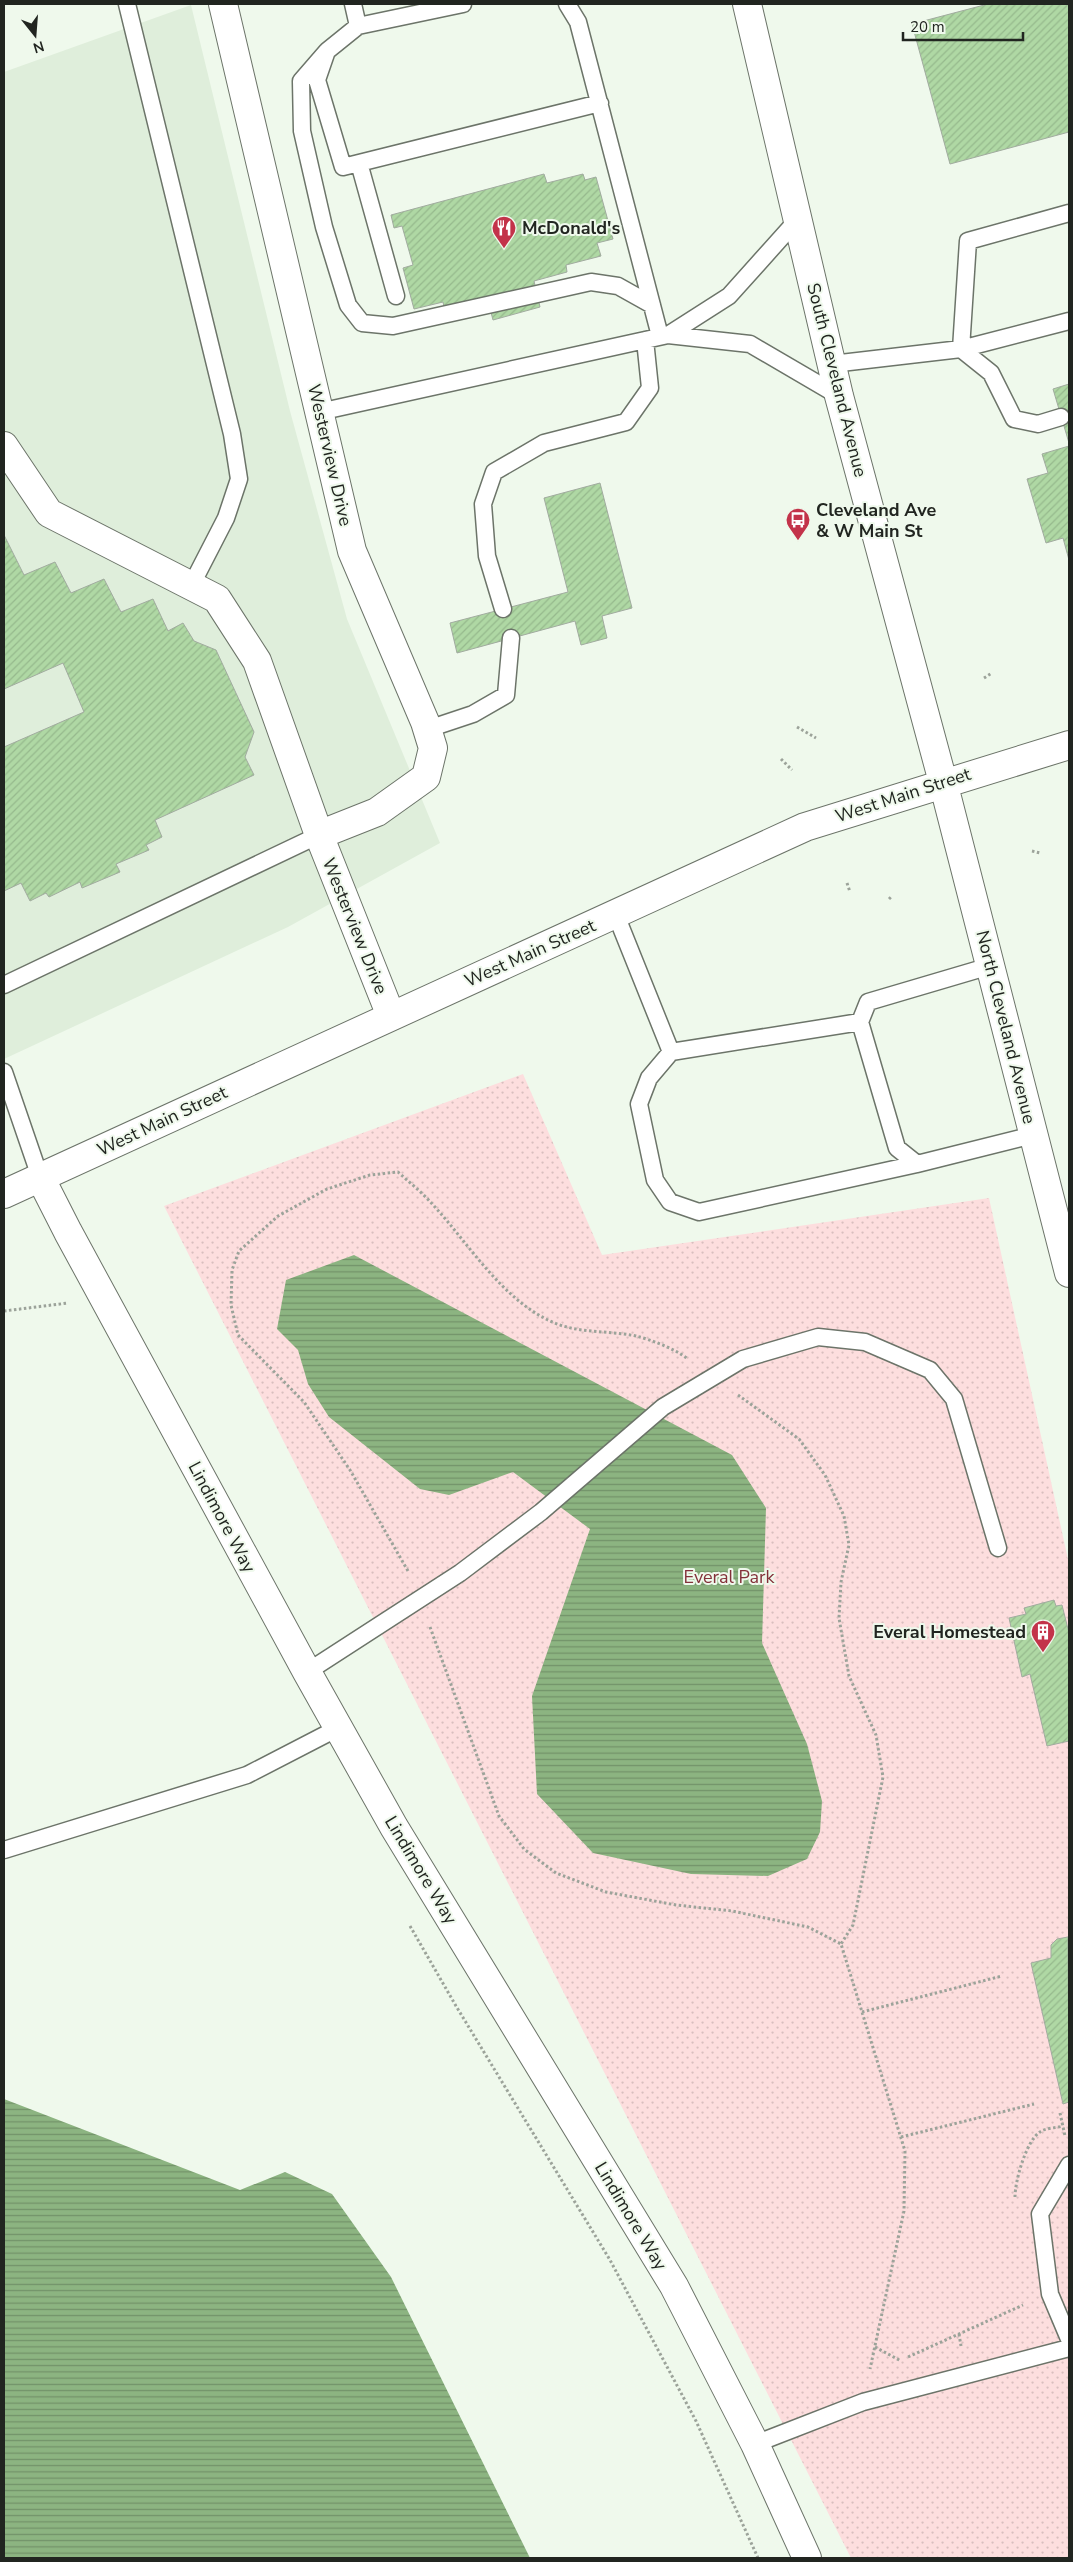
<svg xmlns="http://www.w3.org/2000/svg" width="1073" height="2562" font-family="'Nunito Sans',sans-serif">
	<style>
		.built { fill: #dfeedb }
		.park { fill: url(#park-dots) }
		.water { fill: url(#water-rules) }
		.building { fill: url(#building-hatch); stroke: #a1ab9f }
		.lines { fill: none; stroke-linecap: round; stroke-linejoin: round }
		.service-casing { stroke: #6c7469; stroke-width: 19 }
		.minor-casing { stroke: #6c7469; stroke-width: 30 }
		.secondary-casing { stroke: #6c7469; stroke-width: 30 }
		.path { stroke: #9ca39a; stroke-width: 3; stroke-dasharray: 2.5 2.5; stroke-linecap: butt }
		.service { stroke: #fff; stroke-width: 16 }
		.minor { stroke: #fff; stroke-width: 28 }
		.secondary { stroke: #fff; stroke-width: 28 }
		.labels { text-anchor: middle; stroke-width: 4; stroke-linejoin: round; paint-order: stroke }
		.poi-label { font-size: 18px; font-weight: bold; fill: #212520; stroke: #eff9ec; text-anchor: start }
		.street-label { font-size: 18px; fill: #212520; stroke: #eff9ec }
		.park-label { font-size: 18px; fill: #833039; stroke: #eff9ec }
	</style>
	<defs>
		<pattern id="park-dots" width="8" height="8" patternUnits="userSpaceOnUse" patternTransform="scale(1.25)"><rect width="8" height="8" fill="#fddede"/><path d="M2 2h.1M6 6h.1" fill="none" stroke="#d9bebe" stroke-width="1.8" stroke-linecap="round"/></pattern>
		<pattern id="water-rules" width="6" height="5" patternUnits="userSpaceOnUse" patternTransform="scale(1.25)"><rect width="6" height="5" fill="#8cb481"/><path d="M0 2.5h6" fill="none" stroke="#729269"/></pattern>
		<pattern id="building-hatch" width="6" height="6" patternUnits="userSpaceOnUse" patternTransform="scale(1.25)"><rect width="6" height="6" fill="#afd8a4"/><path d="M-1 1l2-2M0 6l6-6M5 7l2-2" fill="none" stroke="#96b98d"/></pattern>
	</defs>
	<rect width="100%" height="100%" fill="#eff9ec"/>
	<path class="built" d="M191,5L290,411L347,619L440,843L288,927L4,1059V72Z"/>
	<path class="park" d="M523,1074L602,1255L989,1198L1069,1564V2558H851L164,1206Z"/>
	<path class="water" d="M354,1255L732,1455L766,1508L762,1643L807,1744L822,1801L820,1832L807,1859L768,1876L691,1874L593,1853L537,1794L532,1696L590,1529L513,1472L449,1495L420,1489L329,1417L308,1384L298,1350L277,1329L286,1280Z
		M4,2099L240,2190L285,2172L332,2194L391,2277L530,2558H4Z"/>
	<path class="building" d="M988,4H1069V132L950,164L912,24Z
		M544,174L547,183L583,174L585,180L596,177L613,239L597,243L601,256L566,265L567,272L534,281L540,307L493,320L488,301L445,312L443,302L414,309L403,268L413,265L402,226L394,228L391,215Z
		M1069,384V443L1053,389Z
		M1069,446V560L1063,538L1046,543L1027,479L1048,473L1042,454Z
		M600,483L632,608L602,616L607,638L581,645L575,621L457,653L450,623L568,592L544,498Z
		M4,535L24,575L55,562L71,593L104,579L121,612L153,599L168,631L183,623L194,641L216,650L254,732L245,757L254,775L155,820L162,837L146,845L149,850L116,864L120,872L82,888L80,882L49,897L46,893L30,901L21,883L4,891V747L84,712L63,663L4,689Z
		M1054,1600L1056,1606L1062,1605L1069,1633V1741L1047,1746L1030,1674L1022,1677L1009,1618L1026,1614L1024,1608Z
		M1068,1937L1069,2102L1063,2104L1031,1963L1051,1958V1945L1057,1939Z"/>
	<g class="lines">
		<defs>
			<path id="service" d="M127,4L232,434L239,479L226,518L191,586
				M353,4L358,26
				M463,4L358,26L327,51L317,80L343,167L600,103
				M567,4L578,22L660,336
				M327,51L301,81L302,131L324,227L348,305L362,323L393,326L591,282L618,286L652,305
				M359,163L396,296
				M1069,213L968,241L961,349L1069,321
				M668,335L729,296L798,219
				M832,364L961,349L991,373L1014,419L1038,424L1061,417
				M319,412L668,335L750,344L839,396
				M503,609L487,556L483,504L494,472L544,443L626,422L650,388L645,340
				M428,729L473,714L506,695L511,638
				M616,915L671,1052L860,1022
				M990,966L868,1002L860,1022L897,1148L917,1164L1033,1135
				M4,985L319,835
				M671,1052L649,1078L639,1104L655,1180L670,1202L699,1212L917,1164
				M4,1072L40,1177
				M307,1672L460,1573L541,1512L663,1407L743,1359L818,1337L865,1342L930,1370L954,1399L998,1548
				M4,1850L247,1775L338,1728
				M1069,2165L1040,2214L1050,2294L1069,2339
				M755,2444L863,2402L1069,2348"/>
			<path id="minor" d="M223,4L352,551L425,722L433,748L426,777L377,812L319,835
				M4,446L49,513L217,599L257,661L319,835L391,1016
				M40,1177L68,1232L307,1672L394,1827L674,2286L755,2444L807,2558"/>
			<path id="secondary" d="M747,4L839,396L943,782L1069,1273
				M4,1194L805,827L1069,745"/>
		</defs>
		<use href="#service" class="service-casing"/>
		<use href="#minor" class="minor-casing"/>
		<use href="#secondary" class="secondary-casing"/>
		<path class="path" d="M984,678L992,673
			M797,727L816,738
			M781,759L792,770
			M1032,851L1040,853
			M847,883L850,892
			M889,899L892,896
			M4,1311L68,1303
			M738,1395L799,1439L825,1475L844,1516L849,1545L841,1582L839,1618L849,1676L876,1735L883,1777L853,1925L841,1944
			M408,1571L350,1470L304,1402L238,1335L231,1305L232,1270L239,1251L278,1216L327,1189L370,1175L398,1172C410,1183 423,1193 434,1206C469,1244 501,1298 550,1321C577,1334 607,1330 636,1336C652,1340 675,1349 688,1359
			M430,1627L499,1816L524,1849L556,1873L606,1892L676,1905L732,1911L808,1927L841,1944L905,2151L904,2211L870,2369
			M410,1926L456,2006L610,2260L696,2421L758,2558
			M862,2012L1002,1976
			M1060,2113L1065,2136
			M901,2137L1034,2104
			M1015,2197C1015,2181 1026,2141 1040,2132C1045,2128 1056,2128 1063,2126
			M959,2334L961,2346
			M875,2347L901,2361
			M908,2357L1023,2305"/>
		<use href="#service" class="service"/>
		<use href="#minor" class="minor"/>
		<use href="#secondary" class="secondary"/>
	</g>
	<defs>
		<symbol id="restaurant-pin" viewBox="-11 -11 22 30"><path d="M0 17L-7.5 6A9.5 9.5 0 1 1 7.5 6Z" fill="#c3334a" stroke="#eff9ec"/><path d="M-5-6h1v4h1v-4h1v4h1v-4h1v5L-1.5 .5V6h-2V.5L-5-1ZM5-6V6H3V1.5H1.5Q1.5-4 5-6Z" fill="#fff"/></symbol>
		<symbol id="bus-pin" viewBox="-11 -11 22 30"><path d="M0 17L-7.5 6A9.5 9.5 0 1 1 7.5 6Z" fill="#c3334a" stroke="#eff9ec"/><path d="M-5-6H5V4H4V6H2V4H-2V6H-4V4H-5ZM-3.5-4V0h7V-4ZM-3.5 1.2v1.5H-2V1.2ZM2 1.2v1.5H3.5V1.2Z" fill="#fff"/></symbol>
		<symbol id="building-pin" viewBox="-11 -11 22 30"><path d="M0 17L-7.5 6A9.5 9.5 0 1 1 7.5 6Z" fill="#c3334a" stroke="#eff9ec"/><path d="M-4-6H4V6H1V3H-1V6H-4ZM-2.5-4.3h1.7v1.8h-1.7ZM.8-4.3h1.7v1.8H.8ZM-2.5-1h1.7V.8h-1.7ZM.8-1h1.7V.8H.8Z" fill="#fff"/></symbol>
	</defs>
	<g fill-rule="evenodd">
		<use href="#restaurant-pin" x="490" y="214" width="28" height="38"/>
		<use href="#bus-pin" x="784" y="506" width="28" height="38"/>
		<use href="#building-pin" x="1029" y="1618" width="28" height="38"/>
	</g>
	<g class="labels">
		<g class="poi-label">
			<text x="522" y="234">McDonald's</text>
			<text x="816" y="516">Cleveland Ave<tspan x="816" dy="21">&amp; W Main St</tspan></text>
			<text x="1026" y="1638" text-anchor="end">Everal Homestead</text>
		</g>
		<g class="street-label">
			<text transform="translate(837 380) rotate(76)" y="6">South Cleveland Avenue</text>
			<text transform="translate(330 455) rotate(77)" y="6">Westerview Drive</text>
			<text transform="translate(903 795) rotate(-18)" y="6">West Main Street</text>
			<text transform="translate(355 926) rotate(68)" y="6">Westerview Drive</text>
			<text transform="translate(530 953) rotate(-24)" y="6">West Main Street</text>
			<text transform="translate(1006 1027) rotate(76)" y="6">North Cleveland Avenue</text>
			<text transform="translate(162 1121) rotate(-25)" y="6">West Main Street</text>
			<text transform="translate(222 1517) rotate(62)" y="6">Lindimore Way</text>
			<text transform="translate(421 1870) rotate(59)" y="6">Lindimore Way</text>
			<text transform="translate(631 2216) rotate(59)" y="6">Lindimore Way</text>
		</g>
		<g class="park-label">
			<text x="729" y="1583">Everal Park</text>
		</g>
	</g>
	<rect width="1073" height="2562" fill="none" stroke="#212520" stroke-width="10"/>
	<g transform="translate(35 35) rotate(163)" stroke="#eff9ec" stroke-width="4" paint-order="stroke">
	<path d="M0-4L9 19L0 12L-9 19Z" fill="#212520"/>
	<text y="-8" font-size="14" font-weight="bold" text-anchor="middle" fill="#212520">N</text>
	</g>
	<path d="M903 32v8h120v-8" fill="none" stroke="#212520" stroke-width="2.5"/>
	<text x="910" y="32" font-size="15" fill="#212520" stroke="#eff9ec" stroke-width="4" paint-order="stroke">20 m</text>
</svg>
